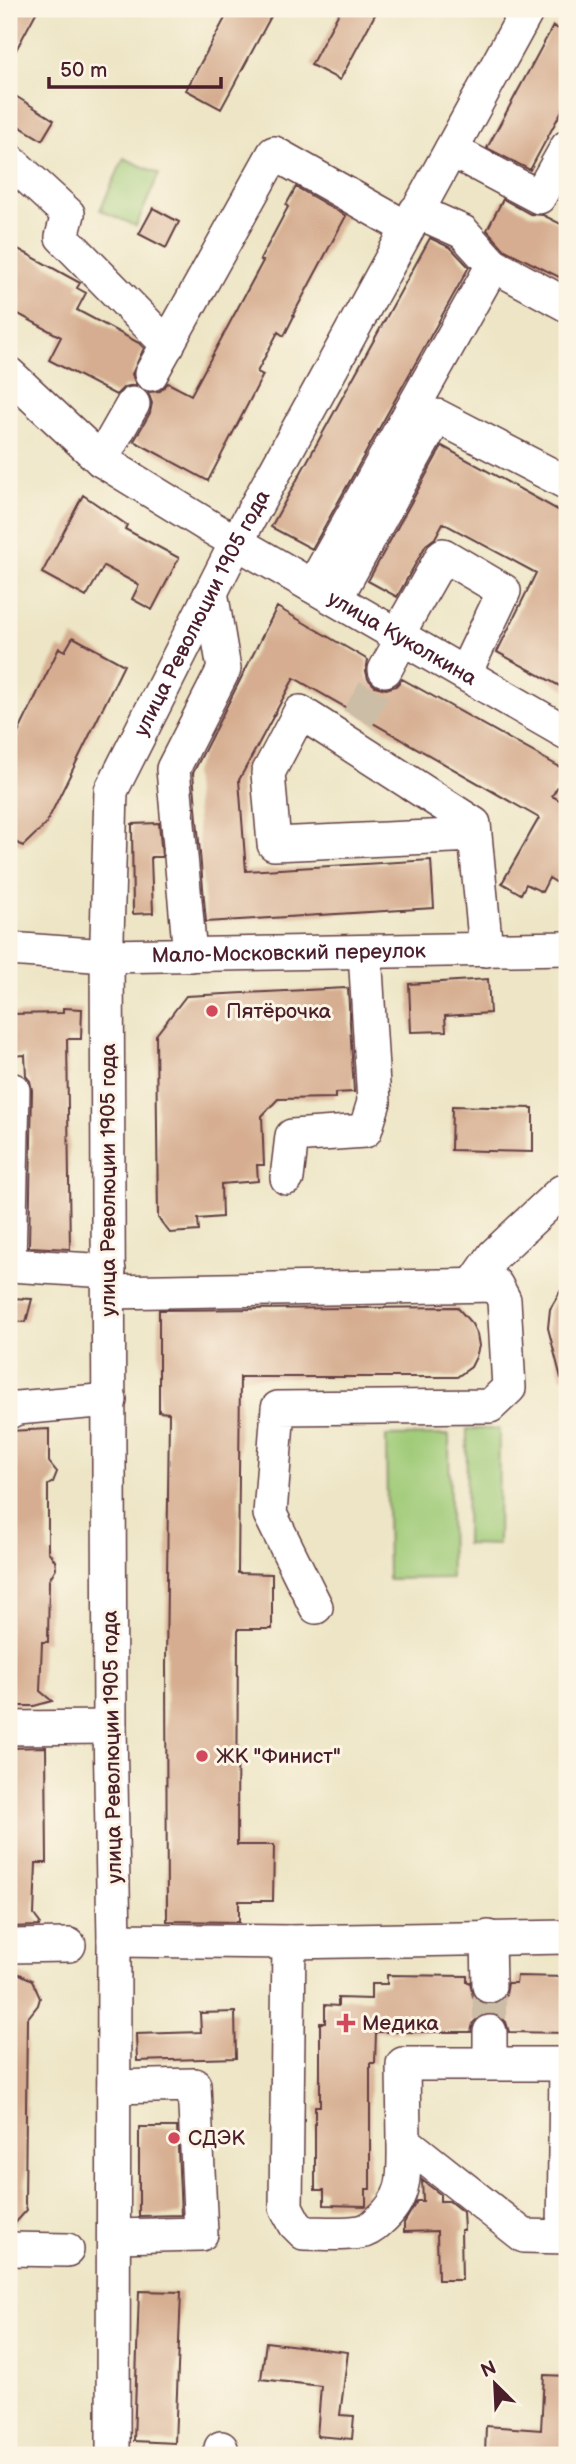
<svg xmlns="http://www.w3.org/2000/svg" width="576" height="2464" font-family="'Balsamiq Sans',sans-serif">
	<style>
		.green { fill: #9fca77; stroke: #747451; stroke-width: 2 }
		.building { fill: #d6ad90 }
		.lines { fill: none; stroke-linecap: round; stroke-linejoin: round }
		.minor-tunnel { stroke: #ccbda6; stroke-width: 33; stroke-dasharray: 33 17; stroke-linecap: butt }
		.minor-casing { stroke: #623d42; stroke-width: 36 }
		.minor { stroke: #fff; stroke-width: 33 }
		.poi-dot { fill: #d1495b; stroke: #fcf5e5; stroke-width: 2.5 }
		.labels { text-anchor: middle; stroke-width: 6; stroke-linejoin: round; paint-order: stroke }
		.street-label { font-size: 21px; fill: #4a1f2b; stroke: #fcf5e5 }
		.poi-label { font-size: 21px; fill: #4a1f2b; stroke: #fcf5e5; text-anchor: start }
	</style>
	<rect width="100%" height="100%" fill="#fcf5e5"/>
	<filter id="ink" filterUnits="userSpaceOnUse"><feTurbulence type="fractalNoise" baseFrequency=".0143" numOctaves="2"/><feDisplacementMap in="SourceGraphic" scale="14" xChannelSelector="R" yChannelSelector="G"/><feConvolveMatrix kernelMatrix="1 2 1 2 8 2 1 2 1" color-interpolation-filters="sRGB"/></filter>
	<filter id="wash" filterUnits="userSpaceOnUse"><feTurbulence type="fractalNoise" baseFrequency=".00686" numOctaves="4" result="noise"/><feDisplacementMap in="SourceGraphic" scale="28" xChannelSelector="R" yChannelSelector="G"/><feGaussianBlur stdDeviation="1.57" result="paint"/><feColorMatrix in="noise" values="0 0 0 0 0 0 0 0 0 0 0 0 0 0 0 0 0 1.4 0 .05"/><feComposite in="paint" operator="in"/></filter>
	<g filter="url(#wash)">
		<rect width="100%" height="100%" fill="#ede5c5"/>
		<path class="green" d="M124,158L159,174L136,226L100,210Z
			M467,1429H499L498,1545L466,1544Z
			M449,1435L451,1578L388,1579L386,1436Z"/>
		<g id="blocks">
			<path class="building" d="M9,9H38L9,63Z
				M230,9H275L221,109L186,90Z
				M341,9H378L340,80L311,65Z
				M553,26L567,33V101L530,170L487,148Z
				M9,92L54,120L42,140L9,120Z
				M296,187L346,216L293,315L294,316L284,336L278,332L257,372L263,375L208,481L134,441L150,413L152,403L148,392L160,391L168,383L191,395L263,261L260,260L288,207L286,205Z
				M503,199L530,214L543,215L567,227V281L505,250L487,230Z
				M153,208L179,222L166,248L139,234Z
				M430,238L451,248L469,267L312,549L271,527Z
				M9,244L80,283L77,288L86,293L77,310L139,343L144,348L132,374L136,385L124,387L116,395L49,360L61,337L9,309Z
				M442,446L567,515V690L497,652L536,573L443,523L435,538L426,545L397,597L368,581Z
				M83,495L127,525L125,529L179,558L152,610L132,599L139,585L104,566L86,597L42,573Z
				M277,607L368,660L366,671L368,679L375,686L386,689L396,686L402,679L567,771L552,796L567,804V889L549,878L542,892L526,884L521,894L502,883L539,818L294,678L239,780L246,871L431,860L434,908L206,922L193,773Z
				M73,637L124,665L46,824L23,846L9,839V752L59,648L65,651Z
				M159,823L162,857H151L153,913L133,914L132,824Z
				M488,979L490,1013L445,1016L446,1031L411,1032L409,984Z
				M346,988L348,989L354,1092L335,1093V1098L278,1099L262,1116L264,1165H257L258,1181L221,1184L222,1217L198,1219L199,1231L170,1233L158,1218L156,1035L186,996Z
				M63,1008L82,1009L81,1039H67L70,1249L29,1247L32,1090L30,1081L26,1076L25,1055L9,1056V1014L63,1013Z
				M452,1106L533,1108V1152L451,1150Z
				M567,1280V1377L561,1378L548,1328L550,1309Z
				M9,1298L32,1299L26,1322L9,1321Z
				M457,1307L472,1324L477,1334L479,1346L476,1357L471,1367L457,1377H240L238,1573L272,1574V1629H238L237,1845H274L273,1901H239V1922L167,1921L166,1666L169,1413L159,1412V1310Z
				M49,1429V1462L57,1472L53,1482L48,1485V1551L55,1561L56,1568L49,1580L48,1642H42L40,1691L52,1701L34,1706H9V1431Z
				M46,1747L47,1863H36L34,1915L40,1923L39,1926L9,1927V1748Z
				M9,1972L20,1974L32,1980L40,1998L38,2005L27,2019L25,2203L27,2210L9,2230Z
				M387,1975L467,1976V1982H470L473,1997L480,2003L489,2005L500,2002L506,1995L508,1983H516L517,1976L567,1977V2033L509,2032L506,2022L500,2016L491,2013L480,2016L473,2023L471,2032H376L375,2063H370V2189H366V2206L324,2205V2190H315V2106H320V2023H325V2005L338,2006V1998L371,1999V1984H387Z
				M235,2012L236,2058L137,2061L136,2034L201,2032L200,2013Z
				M139,2127H177L181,2215L139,2216Z
				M422,2180L440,2194V2201H449L463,2212L464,2230H461L462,2280H438L437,2231L404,2232V2223L417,2201H423Z
				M139,2291L181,2292L175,2443L134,2441Z
				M266,2342L348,2352L340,2415L354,2416L352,2439L317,2436L321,2386L261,2379Z
				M544,2375L567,2376V2455H485L486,2426L541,2430Z"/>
		</g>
	</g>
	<g filter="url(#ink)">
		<use href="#blocks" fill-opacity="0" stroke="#623d42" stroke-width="2"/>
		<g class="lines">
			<path class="minor-tunnel" d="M358,718L385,670
				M489,1986L490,2032"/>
			<defs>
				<g id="minor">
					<path d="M451,150L539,197L567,147"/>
					<path d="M9,160L68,214L62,237L168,345"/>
					<path d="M416,211L463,232L493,265L567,305"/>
					<path id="s1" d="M9,374L101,460L210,527L567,733"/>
					<path d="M151,374L274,153L407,228"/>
					<path d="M101,460L133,404"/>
					<path d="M313,586L493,265"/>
					<path d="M336,598L437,416L567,483"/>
					<path d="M398,634L443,555L504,591L465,673"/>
					<path d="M385,670L403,637"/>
					<path d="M475,835L474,824L300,712L268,773L274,844L475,835L486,950"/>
					<path id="s2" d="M9,949L107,956L567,948"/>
					<path d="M190,955L173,769L224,669L211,592"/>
					<path d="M9,1090H13L9,1263"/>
					<path d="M287,1178L292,1136L365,1131L374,1102L365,952"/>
					<path d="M9,1265L109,1271"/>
					<path d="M473,1285L494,1255L561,1192L567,1191"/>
					<path d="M109,1292L496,1285L504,1300L509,1388L490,1406L278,1408L270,1514L316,1607"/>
					<path d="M9,1412L17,1408L110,1400"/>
					<path d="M9,1728L110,1727"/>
					<path d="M488,1937L489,1986"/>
					<path d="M114,1940L289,1942L567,1937"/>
					<path d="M289,1942L286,2207L295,2224L304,2233C322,2233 342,2235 360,2232C367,2231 374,2226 379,2221C407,2197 404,2175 404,2141"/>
					<path d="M9,1946L69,1945"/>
					<path d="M490,2032V2063"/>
					<path d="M114,2087L194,2085L201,2234L114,2236"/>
					<path d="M564,2236L566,2064H403L404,2141L524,2236L567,2237"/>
					<path d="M9,2249L67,2250"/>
					<path d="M221,2448V2455"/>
					<path id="s3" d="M113,2455L114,1940L110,1727L107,938L111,791L237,541L528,9"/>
				</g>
			</defs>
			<use href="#minor" class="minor-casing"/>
			<use href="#minor" class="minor"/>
		</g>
	</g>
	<g class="poi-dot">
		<circle cx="212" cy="1011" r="7"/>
		<circle cx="202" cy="1756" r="7"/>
		<path d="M342.5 2012.5h7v7h7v7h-7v7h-7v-7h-7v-7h7z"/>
		<circle cx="174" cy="2138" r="7"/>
	</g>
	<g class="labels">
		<g class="street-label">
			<text dy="7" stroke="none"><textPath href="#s3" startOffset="1864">улица Революции 1905 года</textPath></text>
			<text dy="7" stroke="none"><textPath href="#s1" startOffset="476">улица Куколкина</textPath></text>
			<text dy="7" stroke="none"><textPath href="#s2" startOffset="280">Мало-Московский переулок</textPath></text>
			<text transform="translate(108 1180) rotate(-90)" y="7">улица Революции 1905 года</text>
			<text transform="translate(112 1747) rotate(-91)" y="7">улица Революции 1905 года</text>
		</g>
		<g class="poi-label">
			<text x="226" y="1018">Пятёрочка</text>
			<text x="216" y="1763">ЖК "Финист"</text>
			<text x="362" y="2030">Медика</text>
			<text x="188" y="2145">СДЭК</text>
		</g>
	</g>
	<rect width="576" height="2464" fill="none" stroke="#fcf5e5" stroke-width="35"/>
	<g transform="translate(495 2384) rotate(336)" stroke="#fcf5e5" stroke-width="5" paint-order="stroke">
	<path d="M0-5L12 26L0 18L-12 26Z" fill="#4a1f2b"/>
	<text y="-10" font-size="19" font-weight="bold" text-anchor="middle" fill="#4a1f2b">N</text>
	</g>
	<path d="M49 77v10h172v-10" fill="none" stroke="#4a1f2b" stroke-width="3.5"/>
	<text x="60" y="77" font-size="21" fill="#4a1f2b" stroke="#fcf5e5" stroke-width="5" paint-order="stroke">50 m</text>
</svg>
